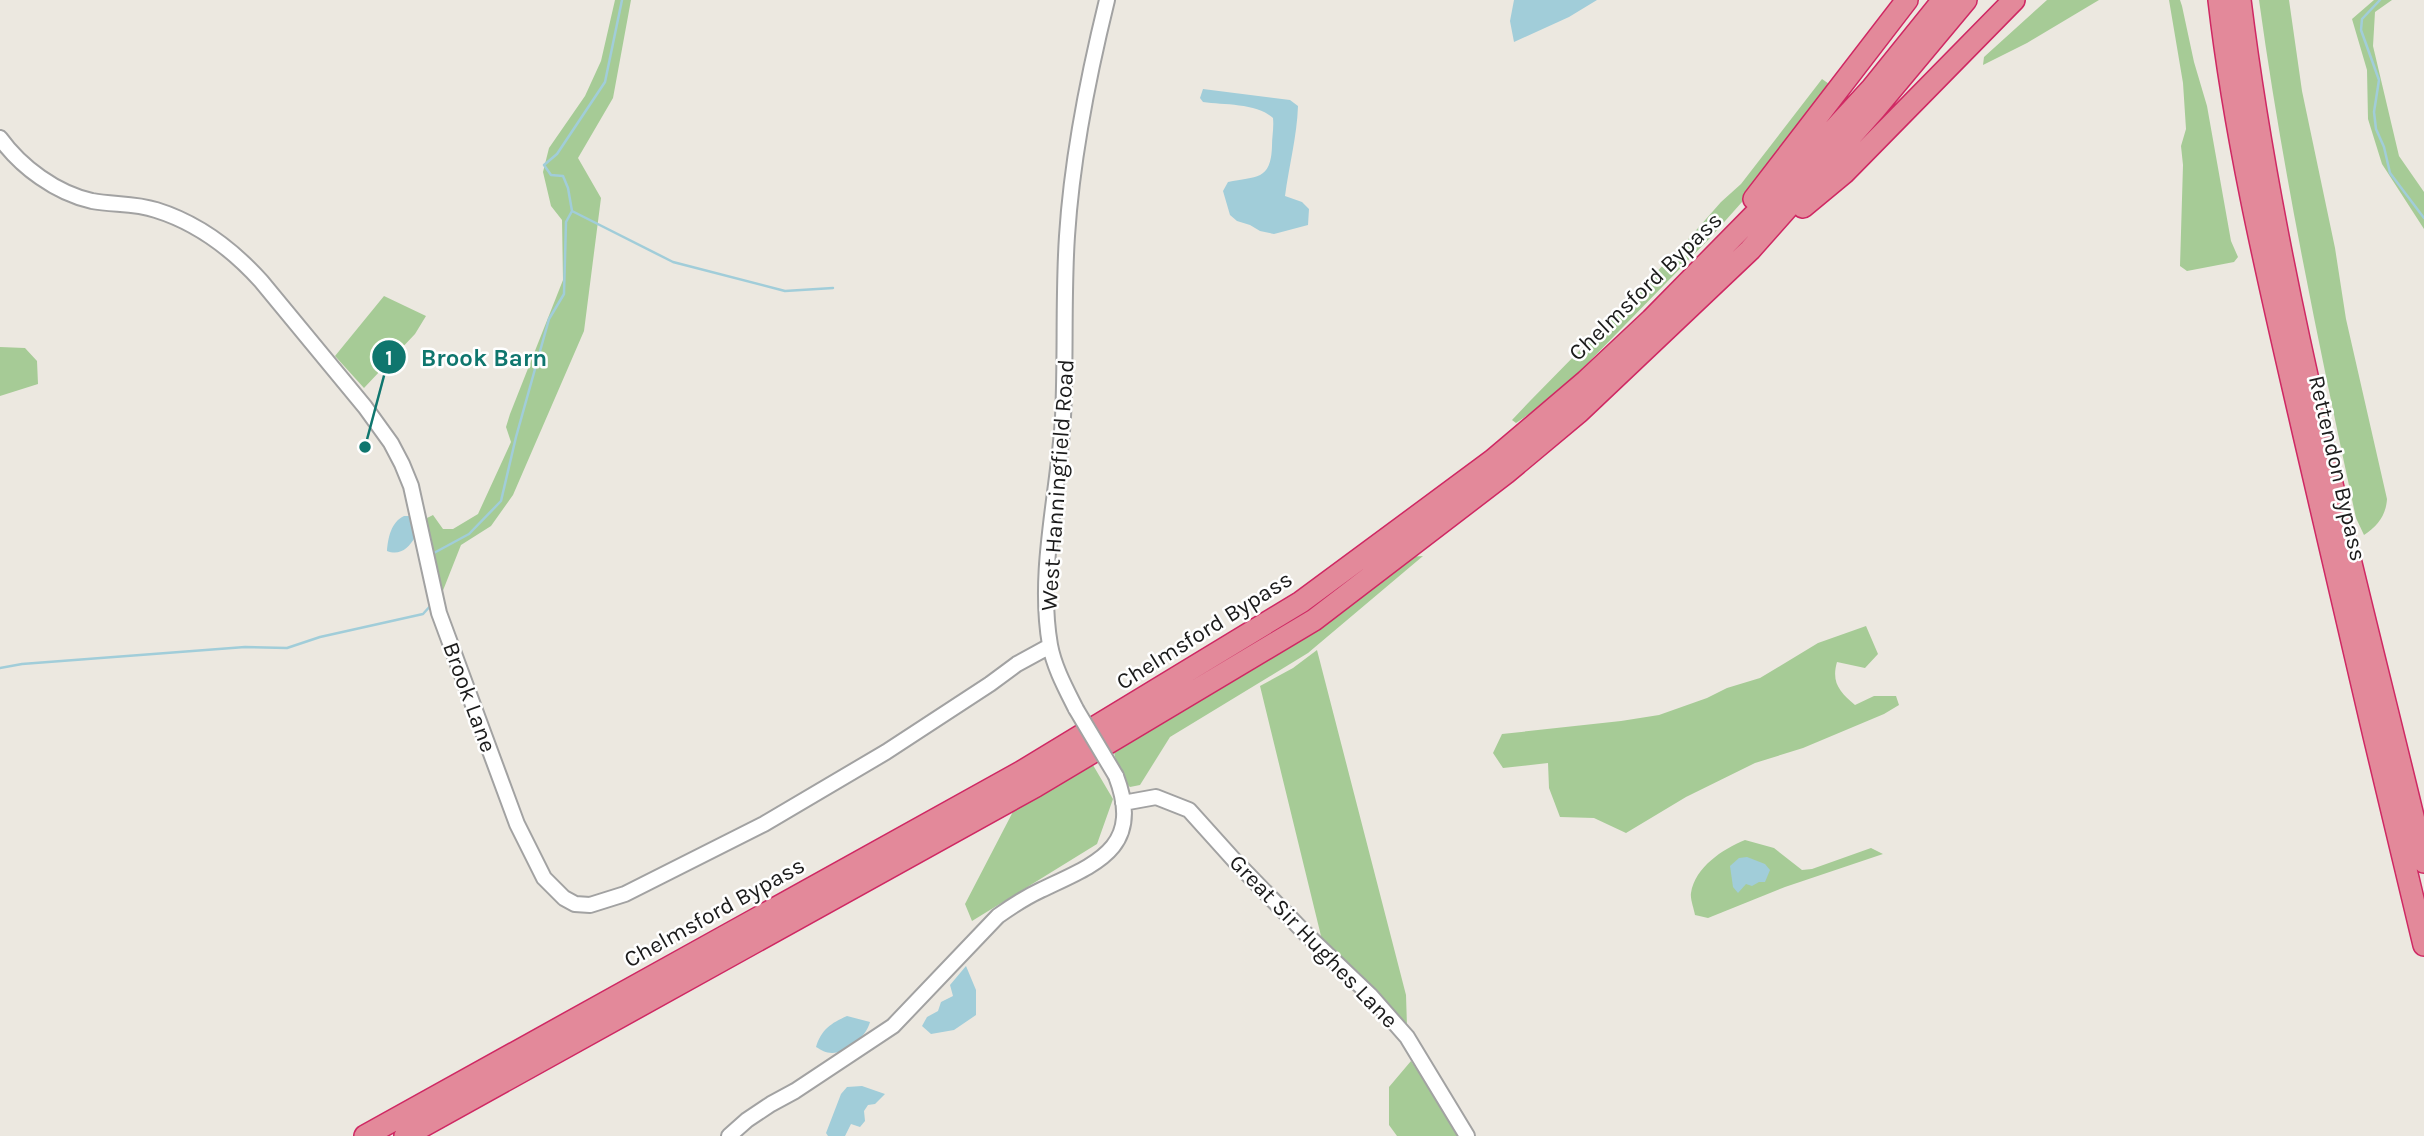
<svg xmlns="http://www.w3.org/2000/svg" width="2424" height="1136" font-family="Karla,sans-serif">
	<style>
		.forest { fill: #a6cb96 }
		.water { fill: #a1cdd9 }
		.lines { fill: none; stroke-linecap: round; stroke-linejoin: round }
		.stream { stroke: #a1cdd9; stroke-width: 2.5 }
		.minor-casing { stroke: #a2a2a2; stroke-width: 18 }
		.highway-casing { stroke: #cf2863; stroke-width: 24 }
		.minor { stroke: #fff; stroke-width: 14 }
		.highway { stroke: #e3899a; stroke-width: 21 }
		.minor-bridge-casing { stroke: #a2a2a2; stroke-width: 18; stroke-linecap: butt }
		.minor-bridge { stroke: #fff; stroke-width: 14 }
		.labels { text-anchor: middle; stroke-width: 5; stroke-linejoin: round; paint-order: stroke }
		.street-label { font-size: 23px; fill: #1b1b1b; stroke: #fff }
		.leader { fill: none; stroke: #0f766e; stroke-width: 2.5 }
		.callout-dot { fill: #0f766e; stroke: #fff; stroke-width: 2.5 }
		.mark-label { font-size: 21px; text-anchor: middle; font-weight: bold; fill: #fff }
		.callout-label { font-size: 24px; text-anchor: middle; font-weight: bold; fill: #0f766e; stroke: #fff; stroke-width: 5; stroke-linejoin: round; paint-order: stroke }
	</style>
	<rect width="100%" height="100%" fill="#ece8e0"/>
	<path class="forest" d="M615,0H631L613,98L578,158L601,198L584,331L513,495L491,526L461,545L440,598L421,521L433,515L443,529H453L478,514L511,442L506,427L510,414L563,280L562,220L551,206L543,172L549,148L585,96L601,61Z
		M2047,0H2099L2027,43L1983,65L1984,57Z
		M2169,0H2180L2182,6L2194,62L2207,106L2231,241L2238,257L2234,262L2187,271L2180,266L2183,165L2181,146L2186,129L2183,83Z
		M2259,0H2289L2302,91L2335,248L2346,319L2387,499C2386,515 2378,526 2364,535L2356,518C2319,346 2283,174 2259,0Z
		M2374,0H2392L2375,12L2373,46L2399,156L2424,192V229L2382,164L2368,119L2367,70L2352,19Z
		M1822,79L1832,86L1742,202L1709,239L1582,369L1544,404L1516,423L1512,420L1530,401L1684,244L1721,202L1741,184Z
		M384,296L426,316L415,334L364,388L335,356Z
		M0,347L25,348L37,361L38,384L0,396Z
		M1423,556L1308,653L1170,737L1140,785L1130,787L1120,778L1113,748L1408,557Z
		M1866,626L1878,654L1865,668L1837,662C1831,683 1840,692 1855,705L1874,696H1896L1899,705L1884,714L1803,748L1755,763L1686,797L1626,833L1594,818L1560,817L1549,788L1548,763L1503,768L1493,753L1502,734L1621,721L1659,715L1707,698L1727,688L1760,678L1818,643Z
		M1317,650L1406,995L1407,1027L1384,1011L1322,940L1260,686L1293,668Z
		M1090,760L1113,799L1097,844L972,921L965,904L1018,802Z
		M1745,840L1774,848L1802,870L1812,869L1871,848L1883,854L1785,887L1708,918L1695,915C1694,909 1690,899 1691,893C1695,867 1723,849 1745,840Z
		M1411,1061L1462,1136H1397L1389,1125V1087Z"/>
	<path class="water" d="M1514,0H1597L1569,17L1514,42L1510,21Z
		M1203,89L1290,100L1298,106C1297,136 1289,166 1285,196L1302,202L1309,209L1308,225L1274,234L1260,231L1250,225L1237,221L1230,215L1223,191L1228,182C1256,176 1271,181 1272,146C1272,136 1274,128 1273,118C1257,103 1224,105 1203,102L1200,98Z
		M404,516H410L415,537C409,548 400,556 387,551C388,538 391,522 404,516Z
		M1747,857L1765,864L1770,870L1765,882H1759L1752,886L1746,884L1738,893L1733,887L1730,866L1739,858Z
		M966,966L976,990V1015L954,1030L931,1034L922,1026L927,1017L938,1011L941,1002L953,996L950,985Z
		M847,1016L870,1022C866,1037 847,1053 832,1053C826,1053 821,1050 816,1047C821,1030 831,1023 847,1016Z
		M862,1086L885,1094L875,1104L868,1105L864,1111L865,1121L860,1127L851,1124L845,1136H828L826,1133L841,1094L847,1087Z"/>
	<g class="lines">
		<path class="stream" d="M2380,0L2362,19L2361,30L2379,80L2374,112L2376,129L2384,147L2390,173L2424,218
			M572,211L673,262L785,291L833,288
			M432,554L469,534L501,501L516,437L549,319L564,294L566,222L572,211L568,188L563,176L551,175L544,165L557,154L605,82L622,0
			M0,668L22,664L245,647L287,648L320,637L423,614L432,604"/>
		<defs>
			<path id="minor" d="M0,138C21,167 56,193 92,201C113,205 135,203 156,210C198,223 232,249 261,281L365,407L391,443L402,464L411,486L439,613L517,824L544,878L564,898L575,904L590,905L625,894L764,824L886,752L990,684L1017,664L1050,646
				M1076,709C1066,689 1054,667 1050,645C1037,570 1059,492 1063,417C1066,357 1063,296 1067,236C1072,157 1088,77 1107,0
				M1123,803L1156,797L1189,810L1234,860L1306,934L1370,995L1407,1037L1467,1136
				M729,1136L747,1120L771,1104L795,1091L893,1026L998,916C1012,906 1026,897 1041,890C1095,864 1144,849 1116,776"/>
			<path id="highway" d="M2219,0C2236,147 2271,291 2304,435C2343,606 2383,775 2424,945
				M2240,0C2276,292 2356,576 2424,862
				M1754,199L1907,0
				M1803,207L1844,173L2014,0
				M365,1136L1021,772L1301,602L1493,460L1586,381L1651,320L1771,198L1872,88L1943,0
				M405,1136L1036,786L1314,620L1506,473L1579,412L1750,250L1875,109L1966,0"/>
		</defs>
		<use href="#minor" class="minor-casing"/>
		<use href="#highway" class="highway-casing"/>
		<use href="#minor" class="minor"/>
		<use href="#highway" class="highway"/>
		<defs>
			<path id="minor-bridge" d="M1076,709L1116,776"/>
		</defs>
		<use href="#minor-bridge" class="minor-bridge-casing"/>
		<use href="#minor-bridge" class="minor-bridge"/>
	</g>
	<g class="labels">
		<g class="street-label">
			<text transform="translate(1645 286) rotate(-44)" y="8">Chelmsford Bypass</text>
			<text transform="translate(2338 468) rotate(77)" y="8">Rettendon Bypass</text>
			<text transform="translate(1057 485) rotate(-86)" y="8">West Hanningfield Road</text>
			<text transform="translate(1204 630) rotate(-32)" y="8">Chelmsford Bypass</text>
			<text transform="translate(470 697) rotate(70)" y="8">Brook Lane</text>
			<text transform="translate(714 912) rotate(-29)" y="8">Chelmsford Bypass</text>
			<text transform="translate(1314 941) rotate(46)" y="8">Great Sir Hughes Lane</text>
		</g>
	</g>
	<path class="leader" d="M365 447L389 357"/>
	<g class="callout-dot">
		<circle cx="365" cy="447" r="7"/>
		<circle cx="389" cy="357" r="18"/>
	</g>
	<g class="mark-label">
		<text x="389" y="365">1</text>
	</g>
	<g class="callout-label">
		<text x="484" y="366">Brook Barn</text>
	</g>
</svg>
